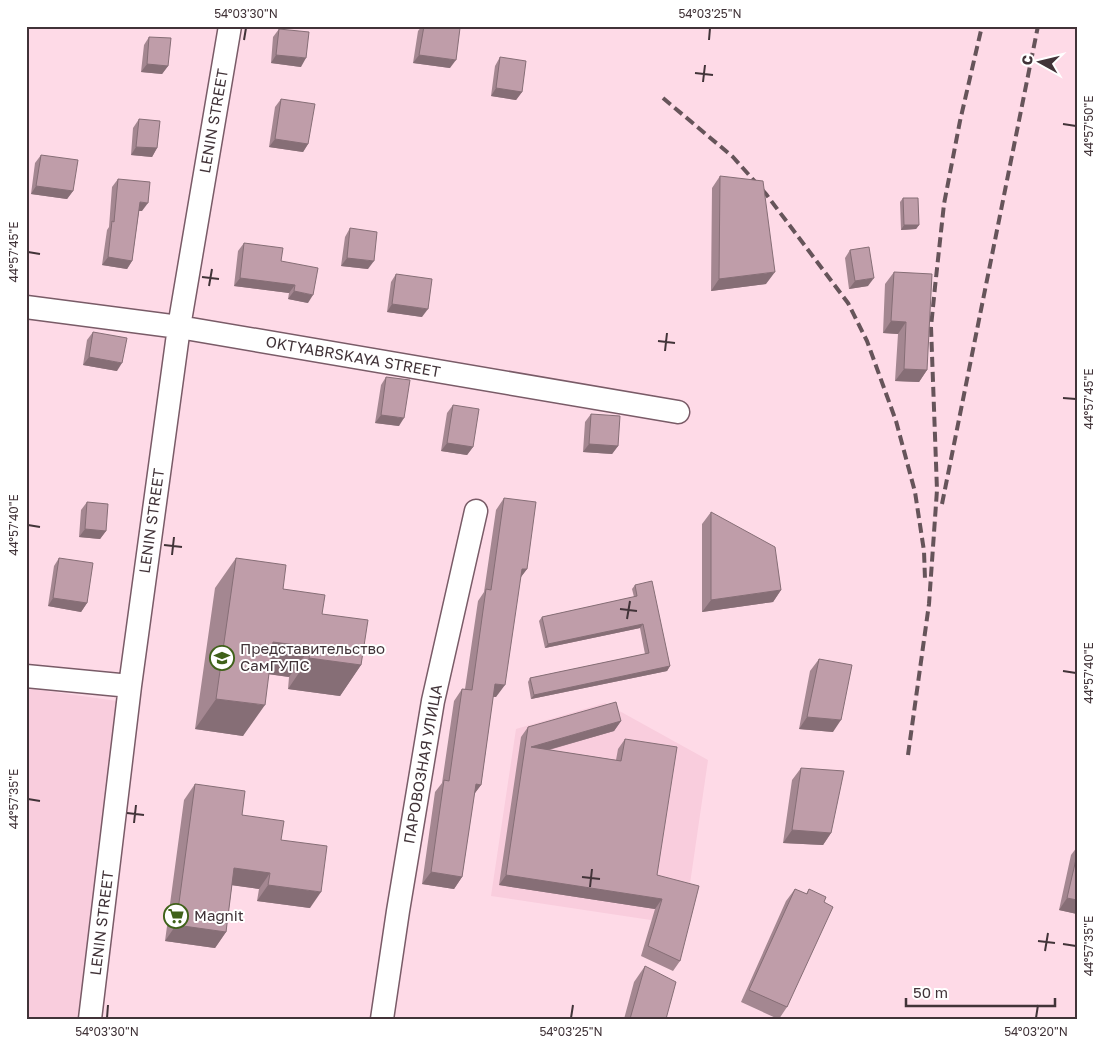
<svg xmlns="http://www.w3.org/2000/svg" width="1103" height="1045" font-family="'Golos Text',sans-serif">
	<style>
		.built { fill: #f9cddd }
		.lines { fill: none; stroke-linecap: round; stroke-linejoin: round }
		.street-casing { stroke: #795b67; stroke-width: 25 }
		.street { stroke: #fff; stroke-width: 22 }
		.rail { stroke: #66545a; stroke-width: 4; stroke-dasharray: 10 5; stroke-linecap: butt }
		.wall { fill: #a48791 }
		.shaded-wall { fill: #866e76 }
		.building { fill: #bf9da9; stroke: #866e76 }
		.ticks { fill: none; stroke: #413338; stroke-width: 2 }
		.labels { text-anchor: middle; stroke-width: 4; stroke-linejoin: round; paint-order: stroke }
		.street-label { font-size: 15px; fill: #413338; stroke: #fff }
		.poi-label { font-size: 15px; fill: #413338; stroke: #fff; text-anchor: start }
		.neatline { fill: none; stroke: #413338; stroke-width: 2 }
		.ticks-label { font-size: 12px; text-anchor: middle; fill: #413338 }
	</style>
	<rect width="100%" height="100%" fill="#fedae7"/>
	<path class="built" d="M26,688L124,702L80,1019H26Z
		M605,703L708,760L684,925L491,896L516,729Z"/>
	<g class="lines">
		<defs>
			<path id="street" d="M26,307L179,327L678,412
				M26,676L130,686
				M90,1019L130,686L179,327L230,26
				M382,1019L398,911L433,701L476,511"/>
		</defs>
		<use href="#street" class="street-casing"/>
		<use href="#street" class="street"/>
		<path class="rail" d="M663,98L733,157L766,194L848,303L867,341L896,421L915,492L924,551L925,579
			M942,504L1038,26
			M908,755L929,604L937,490L931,327L935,287L944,204L960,121L982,26"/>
	</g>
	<path class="wall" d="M422,26H447L450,68L413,63L418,31Z
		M279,29L301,67L271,63L273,37Z
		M149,37L168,66L162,74L141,72L144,45Z
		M500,57L522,92L516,100L491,96L495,66Z
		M281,99L308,144L303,152L269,147L275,107Z
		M139,119L157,148L152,157L131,155L133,128Z
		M41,155L73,191L67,199L31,194L35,163Z
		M720,176L766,284L711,291L712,188Z
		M118,179L142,211H139L132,261L127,269L102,265L107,230L109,227L112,187Z
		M903,198L919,225L916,229L901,230L900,202Z
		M350,228L368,269L341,266L345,237Z
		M244,243L281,261L308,303L288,299L289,293L234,286L238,251Z
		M850,250L868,286L849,289L845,258Z
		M894,272L927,370L919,382L895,381L898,334L883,333L885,284Z
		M396,274L422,317L387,312L391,282Z
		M93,332L117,371L83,365L87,340Z
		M386,377L399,426L375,423L381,385Z
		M453,405L473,447L467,455L441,451L447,413Z
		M591,414L618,446L612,454L583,452L585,422Z
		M504,498L527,569L520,578L496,697H493L481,785L474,794L462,877L454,889L422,884L435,792L442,783L454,701L462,689H465L478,601L484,592L496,510Z
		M87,502L106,531L100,539L79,537L81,510Z
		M711,512L781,590L773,602L702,612V524Z
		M59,558L87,603L81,612L48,606L54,566Z
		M236,558L322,614L361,665L340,696L288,689L289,677L269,674L243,736L195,729L215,588Z
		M635,585L670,666L667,671L531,699L528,682L530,678L645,654L640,628L545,648L539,621L542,617L634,597L632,589Z
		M819,659L833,732L799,729L810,671Z
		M621,721L614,731L549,750L616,760L618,749L625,739L657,875L680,961L673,971L641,956L655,909L499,885L521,737L528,727Z
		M801,768L831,833L823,845L783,843L792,780Z
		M195,784L281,840L310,908L257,901L259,889L232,885L226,932L215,948L165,941L184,800Z
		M1077,847V914L1059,910L1071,855Z
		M795,889L806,894L809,889L824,902L787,1007L779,1019H778L741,1002L786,901Z
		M645,966L666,1019H624L634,982Z"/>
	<path class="shaded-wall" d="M276,55L306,58L301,67L271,63Z
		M419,55L456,60L450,68L413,63Z
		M147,64L168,66L162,74L141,72Z
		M496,88L522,92L516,100L491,96Z
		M275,139L308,144L303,152L269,147Z
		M136,147L157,148L152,157L131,155Z
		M36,186L73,191L67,199L31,194Z
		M140,202L148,203L142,211H135Z
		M904,225H919L916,229L901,230Z
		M108,257L132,261L127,269L102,265Z
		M347,258L374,261L368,269L341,266Z
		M775,272L766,284L711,291L719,279Z
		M240,278L295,285L289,293L234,286Z
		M874,278L868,286L849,289L855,281Z
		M294,291L313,295L308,303L288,299Z
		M392,304L428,309L422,317L387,312Z
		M891,321L906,322L898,334L883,333Z
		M89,357L122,363L117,371L83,365Z
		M904,369L927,370L919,382L895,381Z
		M381,415L404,418L399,426L375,423Z
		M447,443L473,447L467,455L441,451Z
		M589,444L618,446L612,454L583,452Z
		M85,529L106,531L100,539L79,537Z
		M522,569H527L518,581Z
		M781,590L773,602L702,612L711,600Z
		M53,598L87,603L81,612L48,606Z
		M643,624L640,628L545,648L548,644Z
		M273,642L311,647L289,677L252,672Z
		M309,658L361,665L340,696L288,689Z
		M670,666L667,671L531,699L534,695Z
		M495,684L505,685L496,697L487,696Z
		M216,699L265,705L243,736L195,729Z
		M807,717L841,720L833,732L799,729Z
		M621,721L614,731L523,757L531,747Z
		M476,784L481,785L472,797Z
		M792,830L831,833L823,845L783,843Z
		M234,868L270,873L259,889L223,884Z
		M431,872L462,877L454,889L422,884Z
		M506,875L662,899L655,909L499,885Z
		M268,885L321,892L310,908L257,901Z
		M1067,898L1077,900V914L1059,910Z
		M176,925L226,932L215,948L165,941Z"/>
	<path class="building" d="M424,26H447L460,28L456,60L419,55Z
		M279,29L309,32L306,58L276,55Z
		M149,37L171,38L168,66L147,64Z
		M500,57L526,61L522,92L496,88Z
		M281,99L315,104L308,144L275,139Z
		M139,119L160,121L157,148L136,147Z
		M41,155L78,160L73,191L36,186Z
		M720,176L763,181L775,272L719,279Z
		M118,179L150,182L148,203L140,202L132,261L108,257L112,221L114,222Z
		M903,198H918L919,225H904Z
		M350,228L377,232L374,261L347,258Z
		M244,243L283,248L281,261L318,268L313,295L294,291L295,285L240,278Z
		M869,247L874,278L855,281L850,250Z
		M894,272L932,274L927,370L904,369L906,322L891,321Z
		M396,274L432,279L428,309L392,304Z
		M93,332L127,338L122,363L89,357Z
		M386,377L410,380L404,418L381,415Z
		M453,405L479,409L473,447L447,443Z
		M591,414L620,416L618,446L589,444Z
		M504,498L536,502L527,569H522L505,685L495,684L481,785L476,784L462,877L431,872L444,780L449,781L462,689L472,690L486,589L491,590Z
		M87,502L108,504L106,531L85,529Z
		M711,512L775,547L781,590L711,600Z
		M59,558L93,563L87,603L53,598Z
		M236,558L286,565L283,589L325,595L322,614L368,620L361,665L309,658L311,647L273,642L265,705L216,699Z
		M652,581L670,666L534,695L530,678L649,653L643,624L548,644L542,617L637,596L635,585Z
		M819,659L852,665L841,720L807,717Z
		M616,702L621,721L531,747L621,761L625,739L677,747L657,875L699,886L680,961L648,946L662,899L506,875L528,727Z
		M801,768L844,771L831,833L792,830Z
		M195,784L245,791L242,815L284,821L281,840L327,846L321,892L268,885L270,873L234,868L226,932L176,925Z
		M1077,855V900L1067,898Z
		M795,889L807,894L809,889L826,897L824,902L833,907L787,1007L749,990Z
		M645,966L676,982L666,1019H630Z"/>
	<path class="ticks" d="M244,40L246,28M709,40L710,28M695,73L713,75M703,82L705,65M1063,124L1076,126M28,252L40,254M202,277L219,279M209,286L212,269M658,341L675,343M665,351L667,333M1063,398L1076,399M28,525L40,527M164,545L182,547M172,555L174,537M620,609L637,611M627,619L630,601M1063,671L1076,673M28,799L40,801M127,813L144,815M134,823L136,805M582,877L600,879M590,887L592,869M1038,941L1055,943M1063,944L1076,946M1045,951L1048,933M107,1018L108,1005M571,1018L573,1005M1036,1018L1038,1005"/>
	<defs>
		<symbol id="university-ring" viewBox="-11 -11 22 22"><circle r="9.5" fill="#fff" stroke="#3f6119" stroke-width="1.5"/><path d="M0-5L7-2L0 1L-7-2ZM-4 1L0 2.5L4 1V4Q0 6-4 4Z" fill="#3f6119"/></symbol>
		<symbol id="supermarket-ring" viewBox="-11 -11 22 22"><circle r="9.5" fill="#fff" stroke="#3f6119" stroke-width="1.5"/><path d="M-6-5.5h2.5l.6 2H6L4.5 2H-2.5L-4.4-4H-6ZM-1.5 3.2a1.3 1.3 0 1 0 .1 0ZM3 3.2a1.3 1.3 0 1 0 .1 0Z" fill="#3f6119"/></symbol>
	</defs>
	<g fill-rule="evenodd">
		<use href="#university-ring" x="208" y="644" width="28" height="28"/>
		<use href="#supermarket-ring" x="162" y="902" width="28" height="28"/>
	</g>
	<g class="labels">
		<g class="street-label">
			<text transform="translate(214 121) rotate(-80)" y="5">LENIN STREET</text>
			<text transform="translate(353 357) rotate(10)" y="5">OKTYABRSKAYA STREET</text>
			<text transform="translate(152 521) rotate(-82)" y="5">LENIN STREET</text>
			<text transform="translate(423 764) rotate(-80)" y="5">ПАРОВОЗНАЯ УЛИЦА</text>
			<text transform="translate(102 923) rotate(-83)" y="5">LENIN STREET</text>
		</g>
		<g class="poi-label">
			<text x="240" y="654">Представительство<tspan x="240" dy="17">СамГУПС</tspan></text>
			<text x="194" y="921">Magnit</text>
		</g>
	</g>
	<rect width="1103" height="1045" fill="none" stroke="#ffffff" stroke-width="55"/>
	<g transform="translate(1040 62) rotate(278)" stroke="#ffffff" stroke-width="4" paint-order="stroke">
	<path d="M0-4L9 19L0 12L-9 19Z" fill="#413338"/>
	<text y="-8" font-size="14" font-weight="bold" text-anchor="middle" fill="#413338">С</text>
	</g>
	<path d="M906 998v8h149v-8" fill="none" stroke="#413338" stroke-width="2.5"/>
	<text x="913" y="998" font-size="15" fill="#413338" stroke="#ffffff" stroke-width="4" paint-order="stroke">50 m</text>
	<rect x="28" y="28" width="1048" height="990" class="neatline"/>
	<g class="ticks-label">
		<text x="246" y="18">54°03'30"N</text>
		<text x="710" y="18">54°03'25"N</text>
		<text transform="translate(1089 126) rotate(-90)" y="4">44°57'50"E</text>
		<text transform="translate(14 252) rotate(-90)" y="4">44°57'45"E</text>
		<text transform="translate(1089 399) rotate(-90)" y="4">44°57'45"E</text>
		<text transform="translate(14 525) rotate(-90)" y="4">44°57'40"E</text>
		<text transform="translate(1089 673) rotate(-90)" y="4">44°57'40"E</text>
		<text transform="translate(14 799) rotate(-90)" y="4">44°57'35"E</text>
		<text transform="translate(1089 946) rotate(-90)" y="4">44°57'35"E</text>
		<text x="107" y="1036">54°03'30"N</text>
		<text x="571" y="1036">54°03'25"N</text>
		<text x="1036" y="1036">54°03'20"N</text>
	</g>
</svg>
